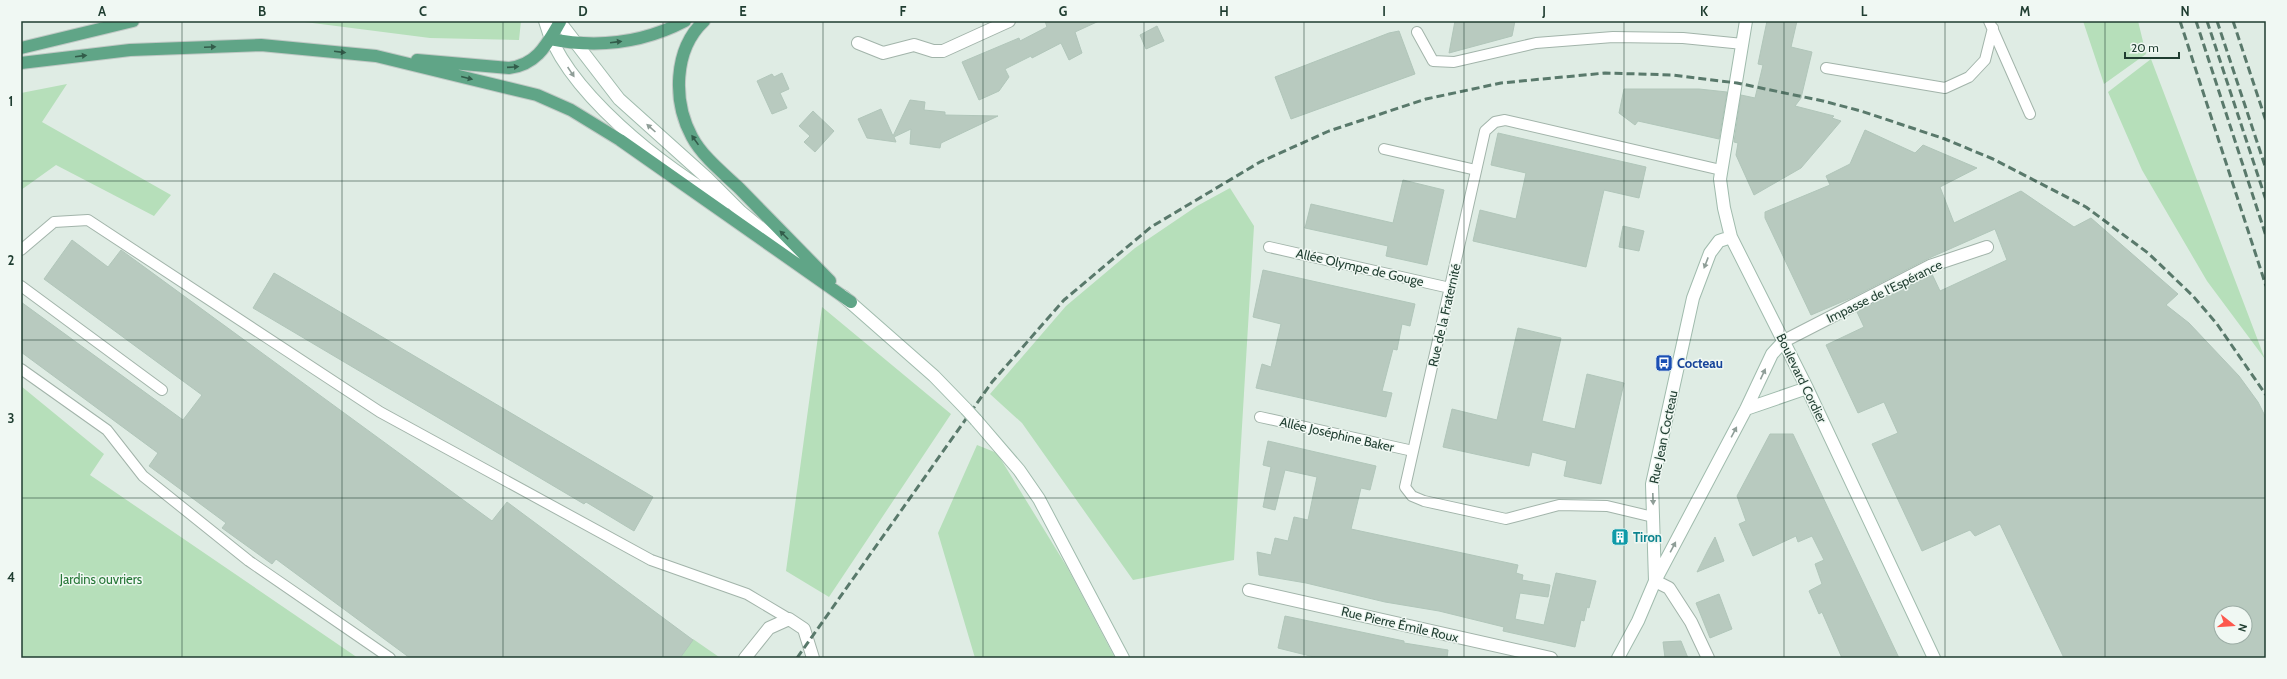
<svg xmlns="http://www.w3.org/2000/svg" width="2287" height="679" font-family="Cabin,sans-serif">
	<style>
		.green { fill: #b6dfba }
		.building { fill: #b8cabf; stroke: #b1c6ba; fill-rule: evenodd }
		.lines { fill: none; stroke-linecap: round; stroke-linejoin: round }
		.lane-casing { stroke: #a2b4aa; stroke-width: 12 }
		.street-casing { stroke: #a2b4aa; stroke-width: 14 }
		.secondary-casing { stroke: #a0bbad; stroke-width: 14 }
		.primary-casing { stroke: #c0c9c5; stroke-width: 14 }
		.lane { stroke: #fff; stroke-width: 10 }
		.street { stroke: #fff; stroke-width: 12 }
		.secondary { stroke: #fff; stroke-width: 12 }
		.primary { stroke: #60a587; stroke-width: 12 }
		.rail { stroke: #59796b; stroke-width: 3; stroke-dasharray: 8 4; stroke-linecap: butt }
		.secondary-bridge-casing { stroke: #a0bbad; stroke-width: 14; stroke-linecap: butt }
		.secondary-bridge { stroke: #fff; stroke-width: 12 }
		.oneway { fill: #325c4a }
		.oneway2 { fill: #8f9e98 }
		.grid { fill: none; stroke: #1f3d30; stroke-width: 1; stroke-opacity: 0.55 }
		.labels { text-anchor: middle; stroke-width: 3; stroke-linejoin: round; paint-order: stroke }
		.street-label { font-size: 13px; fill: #1f3d30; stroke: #f0f8f3 }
		.transit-label { font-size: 13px; font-weight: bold; fill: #164399; stroke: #f0f8f3; text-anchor: start }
		.culture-label { font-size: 13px; font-weight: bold; fill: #0d838f; stroke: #f0f8f3; text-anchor: start }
		.park-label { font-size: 13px; fill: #267737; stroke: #f0f8f3 }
		.neatline { fill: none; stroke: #1f3d30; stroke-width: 1.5 }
		.grid-label { font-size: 13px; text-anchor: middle; font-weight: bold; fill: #1f3d30 }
	</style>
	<rect width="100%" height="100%" fill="#dfece4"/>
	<path class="green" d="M297,21H521L519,40L430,38Z
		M2083,21H2138L2146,54L2104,84Z
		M2151,59L2265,359L2207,281L2142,170L2108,92Z
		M67,84L42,122L171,195L154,216L56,165L21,190V93Z
		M1230,188L1254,226L1234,560L1133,580L1022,423L990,394L1066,306L1135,248L1197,206Z
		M822,307L951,414L829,597L786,571Z
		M21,386L104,454L90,475L358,658H21Z
		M977,445L997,453L1067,567L1115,658H975L938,533Z
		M693,639L719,657L680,658Z"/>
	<path class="building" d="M1045,21H1099L1075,32L1082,53L1069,60L1061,43L1032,58L1031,56L1005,69L1009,77L999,91L979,100L962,62L1019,38L1020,41L1047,27Z
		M1455,21H1515L1512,36L1449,53Z
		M1767,21H1797L1791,47L1812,52L1801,98L1795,106L1834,116L1832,118L1841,121L1801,168L1754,195L1736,155L1738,143L1734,142L1741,95L1755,98L1763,65L1758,64Z
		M1157,26L1164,41L1146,49L1140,35Z
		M1399,31L1415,74L1291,119L1275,77L1389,33Z
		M782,73L789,89L780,93L787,108L772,114L757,81L772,74L774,77Z
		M1624,89H1699L1727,92L1719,139L1638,121L1635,125L1619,113Z
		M910,100L925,102L924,110L945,112V115L998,116L941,143L940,148L910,144L911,129L894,137L896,142L867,138L858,119L881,109L893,136Z
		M813,111L834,131L815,152L804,142L810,136L799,126Z
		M1865,130L1915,153L1923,145L1977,168L1940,187L1954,223L2021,191L2074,227L2091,218L2178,294L2166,305L2189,323L2239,376L2258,402L2266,418V658H2064L2000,524L1975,536L1970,530L1922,551L1872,444L1898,433L1884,402L1858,413L1826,345L1864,327L1857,312L1932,274L1940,291L2007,260L1995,229L1927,259L1851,298L1811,315L1765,218V212L1830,185L1826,176L1850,164ZM2221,613H2245V637H2221Z
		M1498,133L1646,167L1639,198L1604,190L1586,267L1473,241L1480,210L1516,219L1526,173L1491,165Z
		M1403,180L1444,190L1427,265L1386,256L1388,246L1305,228L1311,204L1393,223Z
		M1623,226L1644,231L1639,251L1619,247Z
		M72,240L108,267L121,250L492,521L507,502L693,640L680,658H410L276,559L272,564L222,528L226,523L149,466L158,453L21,352V302L183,420L202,395L44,279Z
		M1263,270L1415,304L1410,326L1402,324L1397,350L1393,349L1382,391L1392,393L1386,417L1256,388L1262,364L1271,367L1281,324L1253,317Z
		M274,273L653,497L634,531L586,502L584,504L253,308Z
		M1518,328L1561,338L1542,421L1575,429L1587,374L1624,383L1601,484L1564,476L1567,461L1532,452L1529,466L1443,447L1452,409L1497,420Z
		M1770,434H1793L1899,658H1842L1822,612L1819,614L1809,591L1822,584L1815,564L1824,560L1812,536L1798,542L1796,536L1753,556L1739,524L1746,521L1737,496Z
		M1268,441L1376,466L1370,490L1361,488L1351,529L1518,565L1516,573L1523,575L1522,580L1550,585L1548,597L1520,593L1515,619L1544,625L1556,573L1596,581L1589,608L1587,607L1584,621L1581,620L1575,647L1503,631L1504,627L1439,611L1385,602L1306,583L1259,575L1257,552L1271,555L1275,538L1288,541L1294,517L1308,520L1317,477L1285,470L1275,510L1263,507L1271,467L1263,465Z
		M1715,537L1724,561L1697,572L1708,550Z
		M1719,594L1732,629L1710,638L1696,603Z
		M1285,616L1404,641V643L1448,650L1447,658H1318L1278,648Z
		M1681,641L1688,658H1665L1663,642Z"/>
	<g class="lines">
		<defs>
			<path id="lane" d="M1989,21L2030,114
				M1417,32L1433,61L1454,62L1536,43L1613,37L1683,38L1743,44
				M1826,68L1945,88L1969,77L1985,60L1993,28
				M1384,149L1476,170
				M1269,247L1450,288
				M21,250L54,222L88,220L380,412L651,560L747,594L789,619
				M21,286L162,390
				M21,369L107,430L143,476L249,561L390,658
				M1260,417L1413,451
				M1653,517L1607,506L1559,505L1506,519L1424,501L1412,496L1405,487L1485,131L1495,122L1505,120L1721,170"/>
			<path id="street" d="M858,43L883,53L914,45L933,51H943L1009,21
				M1784,341L1930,266L1987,247
				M1655,581L1669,588L1691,622L1708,658
				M1249,590L1551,658
				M745,658L769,628L789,619L804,629L813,658"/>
			<path id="secondary" d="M545,21C563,90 665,169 726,203
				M559,21L619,99L707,178L741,212L800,260
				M1746,21L1720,179L1724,208L1731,237L1807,388L1934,658
				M843,296L934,376L966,409
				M1746,409L1807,388
				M976,420L1019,470L1039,499L1123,658
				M1655,581L1652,484L1693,298L1710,253L1719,241L1731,237
				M1618,658L1638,621L1655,581L1746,409L1772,354L1784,341"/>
			<path id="primary" d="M704,21C673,50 673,102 692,137C702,156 723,173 739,188C769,219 800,250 830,281
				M550,39C596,48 643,43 685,21
				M21,48L133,21
				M417,60L509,68C537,65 547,44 560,22
				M21,63L130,50L261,45L376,56L537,95L571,110L620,140L851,302"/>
		</defs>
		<use href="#lane" class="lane-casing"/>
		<use href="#street" class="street-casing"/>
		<use href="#secondary" class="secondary-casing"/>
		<use href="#primary" class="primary-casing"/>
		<use href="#lane" class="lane"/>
		<use href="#street" class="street"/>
		<use href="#secondary" class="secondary"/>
		<use href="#primary" class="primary"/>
		<path class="rail" d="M2180,21L2266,286
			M2196,21L2266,236
			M2207,21L2266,200
			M2217,21L2266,169
			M2233,21L2266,121
			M797,658L992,382L1064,300L1151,227L1260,162L1329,131L1426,99L1501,83L1605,73L1673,75L1737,83L1823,101L1861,111L1945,139L1993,159L2086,207L2148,253L2193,296L2217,324L2266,395"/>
		<defs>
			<path id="secondary-bridge" d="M966,409L976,420"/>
		</defs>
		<use href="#secondary-bridge" class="secondary-bridge-casing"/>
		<use href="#secondary-bridge" class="secondary-bridge"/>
	</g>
	<defs><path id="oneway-solid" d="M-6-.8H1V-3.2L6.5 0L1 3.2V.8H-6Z"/></defs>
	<g class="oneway">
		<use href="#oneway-solid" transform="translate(616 42) rotate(-7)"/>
		<use href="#oneway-solid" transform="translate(210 47) rotate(-2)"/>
		<use href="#oneway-solid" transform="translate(340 52) rotate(7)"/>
		<use href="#oneway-solid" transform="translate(81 56) rotate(-7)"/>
		<use href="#oneway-solid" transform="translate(513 67) rotate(-4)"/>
		<use href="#oneway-solid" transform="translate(467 78) rotate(14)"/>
		<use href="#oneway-solid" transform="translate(695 140) rotate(-125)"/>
		<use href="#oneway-solid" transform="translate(784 235) rotate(-135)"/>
	</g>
	<g class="oneway2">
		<use href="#oneway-solid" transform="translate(571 72) rotate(56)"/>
		<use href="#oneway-solid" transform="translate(651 128) rotate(-138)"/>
		<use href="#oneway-solid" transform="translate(1706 263) rotate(111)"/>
		<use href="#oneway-solid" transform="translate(1763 374) rotate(-65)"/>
		<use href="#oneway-solid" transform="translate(1734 432) rotate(-62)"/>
		<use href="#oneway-solid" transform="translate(1653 499) rotate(88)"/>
		<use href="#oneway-solid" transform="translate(1673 547) rotate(-62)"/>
	</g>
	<path class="grid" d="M182,21V658M342,21V658M503,21V658M663,21V658M823,21V658M983,21V658M1144,21V658M1304,21V658M1464,21V658M1624,21V658M1784,21V658M1945,21V658M2105,21V658M21,181H2266M21,340H2266M21,498H2266"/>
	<defs>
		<symbol id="bus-square" viewBox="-11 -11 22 22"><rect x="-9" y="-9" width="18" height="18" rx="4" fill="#1a4fb4" stroke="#f0f8f3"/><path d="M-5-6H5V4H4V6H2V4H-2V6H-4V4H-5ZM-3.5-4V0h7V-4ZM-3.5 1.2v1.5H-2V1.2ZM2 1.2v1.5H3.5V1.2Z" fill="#fff"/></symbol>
		<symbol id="building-square" viewBox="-11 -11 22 22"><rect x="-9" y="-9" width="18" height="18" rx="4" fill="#0f9aa8" stroke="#f0f8f3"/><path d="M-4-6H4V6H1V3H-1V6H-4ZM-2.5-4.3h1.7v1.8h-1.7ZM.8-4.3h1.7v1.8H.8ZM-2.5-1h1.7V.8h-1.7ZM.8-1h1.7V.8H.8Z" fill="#fff"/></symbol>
	</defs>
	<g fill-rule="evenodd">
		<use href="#bus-square" x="1654" y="353" width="20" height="20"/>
		<use href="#building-square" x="1610" y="527" width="20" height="20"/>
	</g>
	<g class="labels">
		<g class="street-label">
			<text transform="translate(1360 267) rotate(13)" y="5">Allée Olympe de Gouge</text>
			<text transform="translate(1884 291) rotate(-26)" y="5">Impasse de l'Espérance</text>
			<text transform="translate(1444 315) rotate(-77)" y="5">Rue de la Fraternité</text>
			<text transform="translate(1802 378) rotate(64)" y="5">Boulevard Cordier</text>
			<text transform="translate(1337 434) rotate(13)" y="5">Allée Joséphine Baker</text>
			<text transform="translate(1663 437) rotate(-78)" y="5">Rue Jean Cocteau</text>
			<text transform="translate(1400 624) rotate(13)" y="5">Rue Pierre Émile Roux</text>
		</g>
		<g class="transit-label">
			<text x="1677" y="368">Cocteau</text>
		</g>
		<g class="culture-label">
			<text x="1633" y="542">Tiron</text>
		</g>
		<g class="park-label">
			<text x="101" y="584">Jardins ouvriers</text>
		</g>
	</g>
	<rect width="2287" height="679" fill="none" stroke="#f0f8f3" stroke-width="44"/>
	<g transform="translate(2233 625) rotate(107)"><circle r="19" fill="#f0f8f3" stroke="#9cada5"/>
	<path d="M0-3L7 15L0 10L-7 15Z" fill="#fd584d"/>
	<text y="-6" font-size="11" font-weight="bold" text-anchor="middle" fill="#1f3d30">N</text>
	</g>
	<path d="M2125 52v6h54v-6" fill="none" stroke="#1f3d30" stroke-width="2"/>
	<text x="2131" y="52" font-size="12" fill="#1f3d30" stroke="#f0f8f3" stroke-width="3" paint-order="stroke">20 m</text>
	<rect x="22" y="22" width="2243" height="635" class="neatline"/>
	<g class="grid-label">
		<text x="102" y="16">A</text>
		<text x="262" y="16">B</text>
		<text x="423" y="16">C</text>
		<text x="583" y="16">D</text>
		<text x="743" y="16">E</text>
		<text x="903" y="16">F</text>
		<text x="1063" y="16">G</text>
		<text x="1224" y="16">H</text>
		<text x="1384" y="16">I</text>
		<text x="1544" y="16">J</text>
		<text x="1704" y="16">K</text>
		<text x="1864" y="16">L</text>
		<text x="2025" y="16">M</text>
		<text x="2185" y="16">N</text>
		<text x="11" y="106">1</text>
		<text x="11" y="265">2</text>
		<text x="11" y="423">3</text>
		<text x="11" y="582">4</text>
	</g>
</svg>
